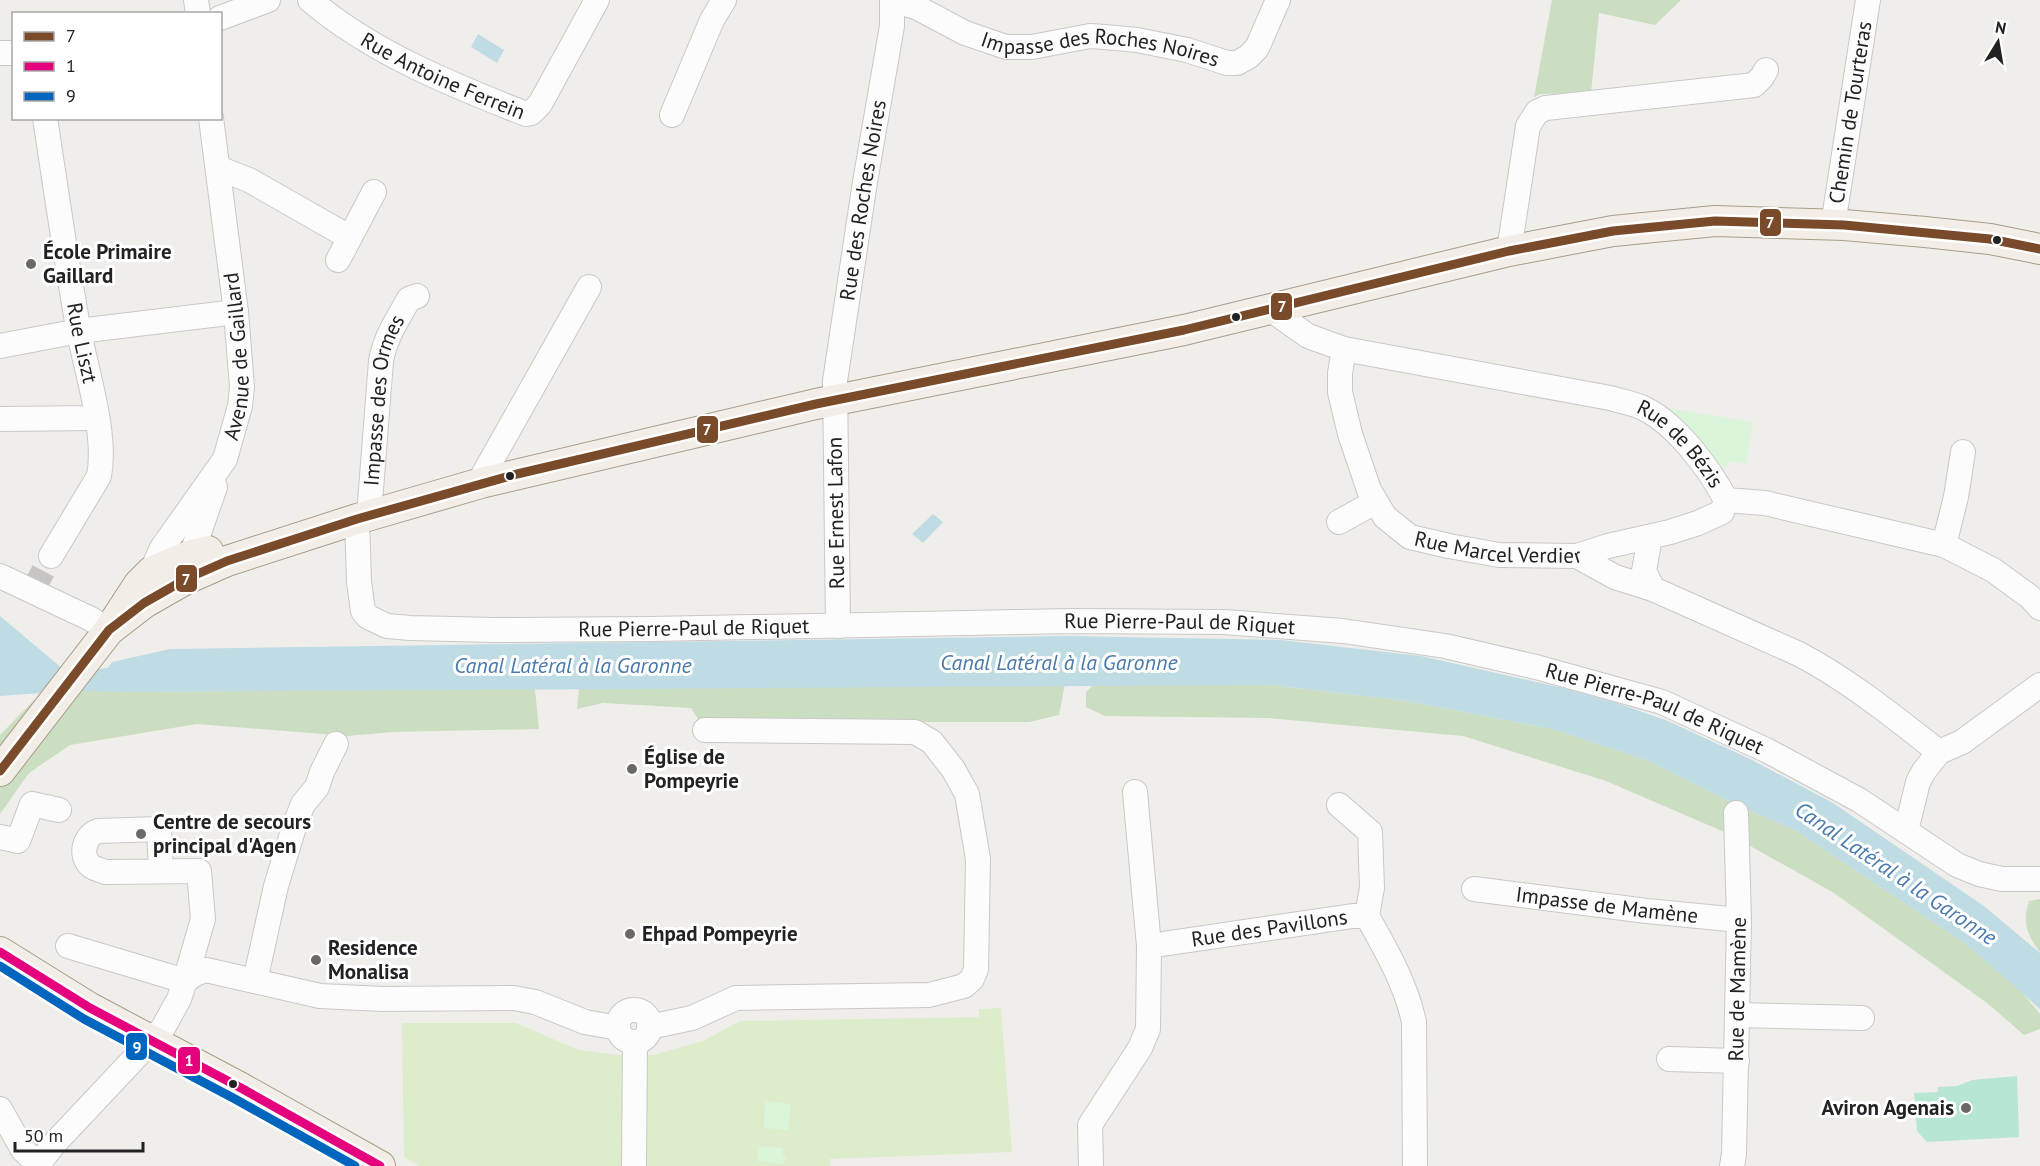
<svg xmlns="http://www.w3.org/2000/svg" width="2040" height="1166" font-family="'PT Sans',sans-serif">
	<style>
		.grass { fill: #ddeccb }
		.forest { fill: #cbdec1 }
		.park { fill: #daf5da }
		.pitch { fill: #b7e6d2 }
		.water { fill: #bfdbe3 }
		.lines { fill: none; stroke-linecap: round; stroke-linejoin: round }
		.minor-tunnel { stroke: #c7c5c3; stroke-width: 24; stroke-dasharray: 24 12; stroke-linecap: butt }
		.minor-casing { stroke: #c9c8c7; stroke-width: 26 }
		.major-casing { stroke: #a79c86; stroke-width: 32 }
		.minor { stroke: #fdfcfc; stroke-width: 24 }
		.major { stroke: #f3ede7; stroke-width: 30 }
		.bus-1-casing { stroke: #fff; stroke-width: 14 }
		.bus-2-casing { stroke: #fff; stroke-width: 14 }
		.bus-3-casing { stroke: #fff; stroke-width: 14 }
		.bus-1 { stroke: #7a4b2a; stroke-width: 9 }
		.bus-2 { stroke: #e5007d; stroke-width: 9 }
		.bus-3 { stroke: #0065bd; stroke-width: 9 }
		.bus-dot { fill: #222; stroke: #fff; stroke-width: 2 }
		.poi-dot { fill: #6a6968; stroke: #fff; stroke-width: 2 }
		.labels { text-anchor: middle; stroke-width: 6; stroke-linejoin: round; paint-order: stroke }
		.street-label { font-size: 21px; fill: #222; stroke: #fff }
		.poi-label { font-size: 21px; font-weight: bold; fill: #222; stroke: #fff; text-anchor: start }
		.water-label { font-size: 22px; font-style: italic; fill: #4a7aab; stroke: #fff }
		.line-badge { stroke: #fff; stroke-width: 2 }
		.badge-label { font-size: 16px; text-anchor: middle; font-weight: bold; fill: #fff }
	</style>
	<rect width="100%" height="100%" fill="#f0eeeb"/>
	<path class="grass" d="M1001,1008L1012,1152L830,1159V1166H420L404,1157L402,1023H516L579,1050L616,1055H654L705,1040L740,1021L979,1017V1009Z"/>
	<path class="forest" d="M1552,0H1681L1655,25L1599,13L1591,93L1540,94L1534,97Z
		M1065,684L1059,715L1029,722H856L705,730L691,708L603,703L577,709L579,688Z
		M1094,684L1269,685L1407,701L1552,729L1649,761L1727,800L1796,831L1970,947L2020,990L2040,1014V1029L2024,1035L1987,1003L1834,893L1729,834L1606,781L1463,736L1268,718L1105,716L1086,707V692Z
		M535,689L539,729L393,732L348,736L197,724L70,745L29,773L0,814V735L41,693L82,690L121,692Z
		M2040,899V952C2027,935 2022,922 2029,901Z"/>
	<path class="park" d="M1667,408L1753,422L1746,464L1730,461L1720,475L1665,409Z
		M765,1101L791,1104L788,1130L764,1128Z
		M759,1146L783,1148V1155L786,1158L783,1164L757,1161Z"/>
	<path class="pitch" d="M2017,1076L2019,1137L1927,1142L1917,1131L1914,1093L1938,1092V1087L1957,1086L1972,1080Z"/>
	<path class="water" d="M478,34L504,50L497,63L471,47Z
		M933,514L943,522L923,543L912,534Z
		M0,616L63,669H99L108,668L112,662L170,649L1068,636L1281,640L1421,656L1563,688L1617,703L1668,721L1750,759L1833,803L1984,906L2040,953V1009L1967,945L1796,831L1727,800L1649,761L1552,729L1407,701L1269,685L121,692L48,690L41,693L0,696Z"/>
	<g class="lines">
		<path class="minor-tunnel" d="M32,592L51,556"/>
		<defs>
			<g id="minor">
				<path d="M196,0L198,14"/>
				<path id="s1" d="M310,0C371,52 452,85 526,114L531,113L540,104L597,0"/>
				<path id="s2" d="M893,1L916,7L965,33L1006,47H1032L1090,36L1105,37L1137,40L1187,50L1227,63H1237L1248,57L1257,48L1278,0"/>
				<path d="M220,18L268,0"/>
				<path d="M0,53H14"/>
				<path d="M672,115L712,20L724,0"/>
				<path id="s3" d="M45,118C56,190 66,261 79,332C87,374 107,434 99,476L51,556"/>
				<path d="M218,168L249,180L349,237"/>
				<path id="s4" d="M1833,225L1868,0"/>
				<path d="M1509,251L1528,126L1537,112L1546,108L1754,85L1762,77L1766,70"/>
				<path d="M338,260L374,192"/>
				<path id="s5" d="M1270,309L1308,336L1344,349L1610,398C1620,401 1631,403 1641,407C1675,422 1709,468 1726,500L1765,503L1944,545L1993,570L2030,597L2040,608"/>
				<path d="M0,346L79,331L236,312"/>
				<path id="s6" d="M1344,349L1340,373V392L1350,434L1369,490L1385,517L1410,537L1449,546L1499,555L1577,556L1608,546L1670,532L1698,523L1722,512L1726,500"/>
				<path d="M0,419L97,418"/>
				<path d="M478,484L589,287"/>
				<path id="s7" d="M369,515L381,361C385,338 397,320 409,299L417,296"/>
				<path id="s8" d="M357,519L359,582L363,611L368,617L387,626L410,628L495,630L651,629L1075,621L1224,622L1343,631L1445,646L1536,667L1662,702L1768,751L1859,800L1957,865L1979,874L2002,879H2040"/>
				<path d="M1339,522L1375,502"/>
				<path d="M1650,537L1644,571L1653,589L1799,654C1850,681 1894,717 1939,752"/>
				<path d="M1944,545L1956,497L1963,452"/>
				<path d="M1577,556L1615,577L1653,589"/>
				<path d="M187,567L215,487"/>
				<path id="s9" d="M151,572L162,548L225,459L240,406L242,387L236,312L211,118"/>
				<path d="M0,576L91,619L109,630"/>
				<path id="s10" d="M838,626L835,381L865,182L892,26V0"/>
				<path d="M1135,792L1149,946"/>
				<path d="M1339,805L1370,832L1372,888L1367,916"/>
				<path d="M1906,831L1918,782L1924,771L1939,752L1962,742L2040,685"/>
				<path d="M0,837L18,841L32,804L59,810"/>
				<path id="s11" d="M1474,889L1647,911L1739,920"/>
				<path d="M68,946L185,981L203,919L199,871L105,872C101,870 95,869 91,866C79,856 84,836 98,831L159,829L161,871"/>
				<path d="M255,981L276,886L295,824L303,804L317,787L322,772L336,744"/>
				<circle cx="634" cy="1026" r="16"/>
				<path d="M1737,1015L1862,1018"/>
				<path d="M649,1027L692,1018L736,998L929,995L964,986L972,979L976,969L978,859L967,794L953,769L932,742L915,732L705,730"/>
				<path d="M1669,1059L1737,1061"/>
				<path d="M0,1109L23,1150L38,1164"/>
				<path d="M37,1166L53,1145L163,1028L179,999L185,981L195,974L206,970L320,996L383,999L514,998L535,1002L585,1022L618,1028"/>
				<path d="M634,1166L635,1042"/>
				<path id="s12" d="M1091,1166L1090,1125L1140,1048L1148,1029L1149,946L1353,916H1367C1386,950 1406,984 1414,1022L1415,1166"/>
				<path id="s13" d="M1732,1166L1734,1154L1739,920L1736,813"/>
			</g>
			<path id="major" d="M109,630L144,603L186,579L227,561L357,519L481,483L816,404L1184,330L1509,251L1613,231L1715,221L1844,225L1925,232L1990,239L2040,249
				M0,771L109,630L139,584L151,572L191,555L208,551
				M0,952L90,1008L241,1088L380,1166"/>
		</defs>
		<use href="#minor" class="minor-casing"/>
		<use href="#major" class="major-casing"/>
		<use href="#minor" class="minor"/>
		<use href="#major" class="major"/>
		<defs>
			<path id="bus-1" d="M0,771L109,630L144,603L186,579L227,561L357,519L517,474L816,404L1184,330L1509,251L1613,231L1715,221L1844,225L1990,239L2040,249"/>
			<path id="bus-2" d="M0,952L90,1008L241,1088L380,1166"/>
			<path id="bus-3" d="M0,966L84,1019L235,1099L355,1166"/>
		</defs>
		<use href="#bus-1" class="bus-1-casing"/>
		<use href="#bus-2" class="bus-2-casing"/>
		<use href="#bus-3" class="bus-3-casing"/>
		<use href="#bus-1" class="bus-1"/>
		<use href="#bus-2" class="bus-2"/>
		<use href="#bus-3" class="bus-3"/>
	</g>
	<g class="bus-dot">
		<circle cx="1997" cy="240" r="5"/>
		<circle cx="1236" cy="317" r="5"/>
		<circle cx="510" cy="476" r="5"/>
		<circle cx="233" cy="1084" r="5"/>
	</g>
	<g class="poi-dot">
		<circle cx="31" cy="264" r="6"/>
		<circle cx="632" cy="769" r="6"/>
		<circle cx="141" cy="834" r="6"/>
		<circle cx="630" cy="934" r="6"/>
		<circle cx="316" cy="960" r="6"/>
		<circle cx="1966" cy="1108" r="6"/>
	</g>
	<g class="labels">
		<g class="street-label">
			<text dy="7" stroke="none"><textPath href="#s2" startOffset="218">Impasse des Roches Noires</textPath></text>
			<text dy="7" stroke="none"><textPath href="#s1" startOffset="154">Rue Antoine Ferrein</textPath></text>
			<text dy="7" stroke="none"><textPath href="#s4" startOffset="114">Chemin de Tourteras</textPath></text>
			<text dy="7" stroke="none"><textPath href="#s10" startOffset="428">Rue des Roches Noires</textPath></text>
			<text dy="7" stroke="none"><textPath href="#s3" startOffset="228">Rue Liszt</textPath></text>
			<text dy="7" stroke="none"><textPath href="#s9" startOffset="240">Avenue de Gaillard</textPath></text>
			<text dy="7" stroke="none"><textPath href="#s7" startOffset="116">Impasse des Ormes</textPath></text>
			<text dy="7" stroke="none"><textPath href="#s5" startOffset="442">Rue de Bézis</textPath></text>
			<text transform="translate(836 513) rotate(-91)" y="7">Rue Ernest Lafon</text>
			<text dy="7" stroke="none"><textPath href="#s6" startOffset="298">Rue Marcel Verdier</textPath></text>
			<text dy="7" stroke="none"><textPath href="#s8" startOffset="914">Rue Pierre-Paul de Riquet</textPath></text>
			<text dy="7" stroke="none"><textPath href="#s8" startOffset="428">Rue Pierre-Paul de Riquet</textPath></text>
			<text dy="7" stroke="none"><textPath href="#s8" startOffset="1400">Rue Pierre-Paul de Riquet</textPath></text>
			<text dy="7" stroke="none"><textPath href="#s11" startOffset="134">Impasse de Mamène</textPath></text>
			<text dy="7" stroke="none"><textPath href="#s12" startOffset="358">Rue des Pavillons</textPath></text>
			<text dy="7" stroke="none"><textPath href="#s13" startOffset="177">Rue de Mamène</textPath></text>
		</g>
		<g class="poi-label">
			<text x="43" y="259">École Primaire<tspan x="43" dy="24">Gaillard</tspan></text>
			<text x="644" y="764">Église de<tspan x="644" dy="24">Pompeyrie</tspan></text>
			<text x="153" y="829">Centre de secours<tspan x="153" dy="24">principal d'Agen</tspan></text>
			<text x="642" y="941">Ehpad Pompeyrie</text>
			<text x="328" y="955">Residence<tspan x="328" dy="24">Monalisa</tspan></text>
			<text x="1954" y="1115" text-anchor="end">Aviron Agenais</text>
		</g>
		<g class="water-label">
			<text x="1059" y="670">Canal Latéral à la Garonne</text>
			<text x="573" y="673">Canal Latéral à la Garonne</text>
			<text transform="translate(1896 873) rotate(34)" y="8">Canal Latéral à la Garonne</text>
		</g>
	</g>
	<g class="line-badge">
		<rect x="1759" y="208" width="23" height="29" rx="6" fill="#7a4b2a"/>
		<rect x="1270" y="292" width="23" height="29" rx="6" fill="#7a4b2a"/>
		<rect x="696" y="415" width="23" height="29" rx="6" fill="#7a4b2a"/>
		<rect x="175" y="564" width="23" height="29" rx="6" fill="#7a4b2a"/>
		<rect x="125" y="1032" width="23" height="29" rx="6" fill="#0065bd"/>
		<rect x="177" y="1046" width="24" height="29" rx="6" fill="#e5007d"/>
	</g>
	<g class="badge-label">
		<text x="1770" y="228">7</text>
		<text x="1282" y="312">7</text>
		<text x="707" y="435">7</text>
		<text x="186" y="585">7</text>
		<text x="137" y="1053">9</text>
		<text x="189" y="1066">1</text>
	</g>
	<rect x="12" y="12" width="210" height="108" fill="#ffffff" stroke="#a7a7a7" stroke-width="1.5"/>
	<rect x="24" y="32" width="30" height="9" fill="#7a4b2a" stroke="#a7a7a7" stroke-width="1.5"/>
	<text x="66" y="42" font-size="18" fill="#222222">7</text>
	<rect x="24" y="62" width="30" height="9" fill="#e5007d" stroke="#a7a7a7" stroke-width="1.5"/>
	<text x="66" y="72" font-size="18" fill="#222222">1</text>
	<rect x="24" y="92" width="30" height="9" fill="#0065bd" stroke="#a7a7a7" stroke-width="1.5"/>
	<text x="66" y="102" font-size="18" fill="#222222">9</text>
	<g transform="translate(1998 42) rotate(11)" stroke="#ffffff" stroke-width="4.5" paint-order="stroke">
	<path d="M0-4.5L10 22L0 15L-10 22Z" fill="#222222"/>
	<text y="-9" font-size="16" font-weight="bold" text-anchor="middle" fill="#222222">N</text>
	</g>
	<path d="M15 1142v9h128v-9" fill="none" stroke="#222222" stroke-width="3"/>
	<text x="24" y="1142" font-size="18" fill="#222222" stroke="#ffffff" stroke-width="4.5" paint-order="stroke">50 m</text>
</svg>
